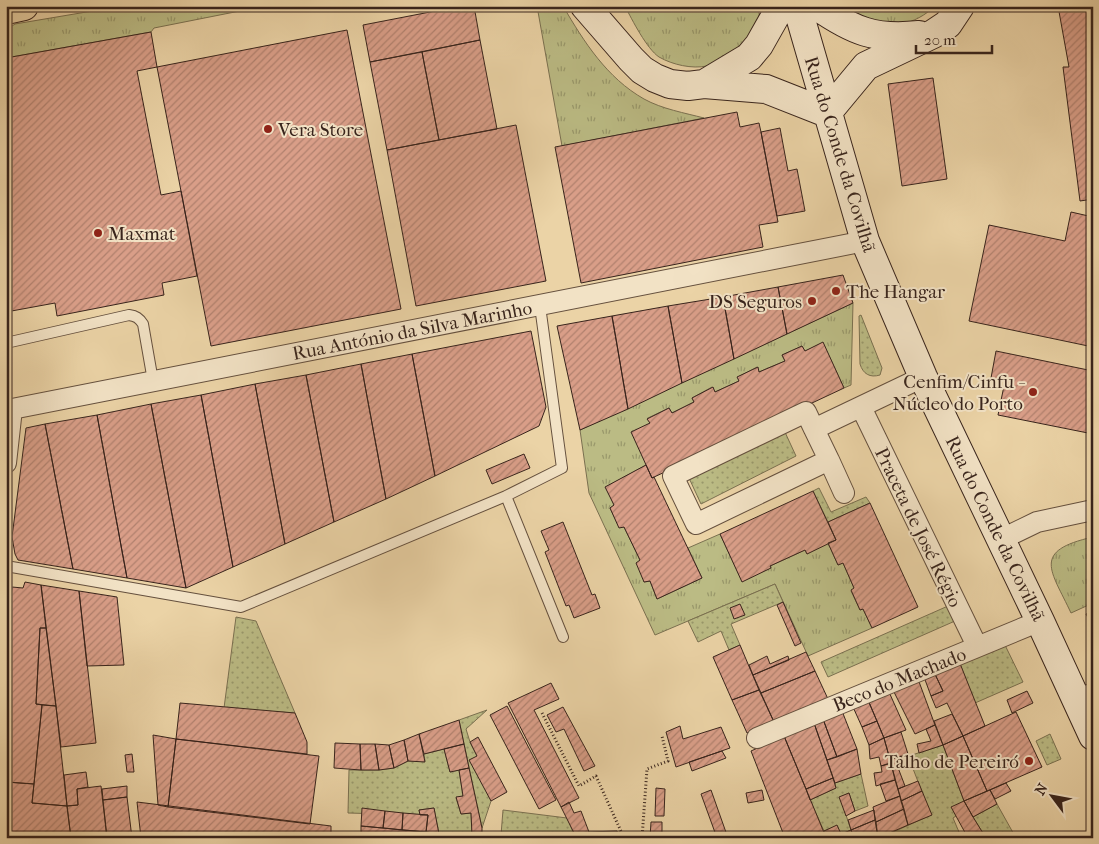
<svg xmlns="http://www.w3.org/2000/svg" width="1099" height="844" font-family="'IM FELL French Canon',serif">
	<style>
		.grass { fill: url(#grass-tufts); stroke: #7a7050 }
		.garden { fill: url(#garden-dots); stroke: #7a7050 }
		.building { fill: url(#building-hatch); stroke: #38241c }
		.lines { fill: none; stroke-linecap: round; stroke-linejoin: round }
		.lane-casing { stroke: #65503e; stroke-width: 12 }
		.street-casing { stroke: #65503e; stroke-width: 22 }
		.secondary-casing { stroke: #38241c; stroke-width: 30 }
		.primary-casing { stroke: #38241c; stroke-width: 30 }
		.path { stroke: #38241c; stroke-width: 3; stroke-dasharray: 1 2.5; stroke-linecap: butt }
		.lane { stroke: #f2e2c5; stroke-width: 10 }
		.street { stroke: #f2e2c5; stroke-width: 20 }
		.secondary { stroke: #f2e2c5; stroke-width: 28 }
		.primary { stroke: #ebd3a6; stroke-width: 28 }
		.poi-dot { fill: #8f2418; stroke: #f2e2c5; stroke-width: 2 }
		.labels { text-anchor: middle; stroke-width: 4; stroke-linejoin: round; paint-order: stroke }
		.poi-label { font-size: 19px; fill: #38241c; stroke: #f2e2c5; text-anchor: start }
		.street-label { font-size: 19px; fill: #38241c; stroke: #f2e2c5 }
	</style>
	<defs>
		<pattern id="grass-tufts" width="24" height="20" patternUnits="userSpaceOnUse" patternTransform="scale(1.25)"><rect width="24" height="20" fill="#bbbb84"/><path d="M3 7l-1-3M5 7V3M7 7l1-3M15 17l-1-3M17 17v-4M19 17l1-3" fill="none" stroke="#99986b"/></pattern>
		<pattern id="garden-dots" width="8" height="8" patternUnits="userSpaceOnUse" patternTransform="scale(1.25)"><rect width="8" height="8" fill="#bbbb84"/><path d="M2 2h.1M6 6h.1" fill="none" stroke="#99986b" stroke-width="1.8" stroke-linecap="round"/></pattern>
		<pattern id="building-hatch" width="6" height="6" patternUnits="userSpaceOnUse" patternTransform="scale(1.25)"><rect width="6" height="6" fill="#d99e88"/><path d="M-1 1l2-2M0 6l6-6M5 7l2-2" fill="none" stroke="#b1816e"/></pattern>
	</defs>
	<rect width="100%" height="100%" fill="#ebd3a6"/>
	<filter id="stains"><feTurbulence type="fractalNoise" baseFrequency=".004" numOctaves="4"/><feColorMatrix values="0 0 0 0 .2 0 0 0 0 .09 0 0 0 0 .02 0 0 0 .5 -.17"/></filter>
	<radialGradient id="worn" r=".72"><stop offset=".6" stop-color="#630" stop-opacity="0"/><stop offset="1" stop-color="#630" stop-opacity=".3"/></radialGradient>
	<path class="grass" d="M122,6H265L154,28L151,32L6,58V30L15,24Z
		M537,6H563C584,42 607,78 644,99C662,109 685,113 704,118L562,146Z
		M625,6H758C758,10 760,14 759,17C753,37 727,61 707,66C692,69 673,65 659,57C647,49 632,20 625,6Z
		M844,6H935C915,25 890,30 864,20C857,18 850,11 844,6Z
		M853,303L851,385L844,388L823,343L805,351L802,346L782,355L785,361L759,372L757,367L738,377L739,381L715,392L712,387L692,398L694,402L672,413L669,408L648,418L650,423L646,465L606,487L614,505L610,508L619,527H624L640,560L644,582L650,581L657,599L702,578L688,548L720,534L742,581L770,568V566L805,550L807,554L828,543L838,565L843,563L854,588L851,591L860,610L863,609L872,628L808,656L775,584L655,635L589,493L580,430Z
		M1093,537V603L1071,613C1051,570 1031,551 1093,537Z"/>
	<path class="garden" d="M861,315L882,368L880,375C870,378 863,374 860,364L859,316Z
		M784,430L796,456L701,504L689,478Z
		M819,488L831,512L866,497L870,503L828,522L813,491Z
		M775,584L783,602L731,624L740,645L729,650L721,631L698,642L688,621Z
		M948,606L955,621L828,677L821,662Z
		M236,617L256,621L295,713L224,708Z
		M1003,641L1023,682L975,703L959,661Z
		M487,710L466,729L470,742L477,756L491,801L482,828L459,720Z
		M1050,734L1061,759L1047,765L1036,741Z
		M943,745L964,801L956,816L953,818L959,832L947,838H935L934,834L926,838H880L931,815L910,761L912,755Z
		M444,749L450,772L459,770L463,796L456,798L461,814L471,813L472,835L439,834L434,808L419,810L420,815L348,813L349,770H379L394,768L408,761H425L424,754Z
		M861,774L868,806L855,811L849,793L840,797L851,830L841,834L837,826L824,831L810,800L836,788L835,783Z
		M997,804L1016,838H986L973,817Z
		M503,810L567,818L576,838H524L501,835Z"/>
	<path class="building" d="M461,6H474L480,40L370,62L363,25Z
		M1058,6H1093V199L1080,201L1063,67H1069Z
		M347,30L401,309L211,346L157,67Z
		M151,32L157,67L137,71L161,195L181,191L197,276L162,283L164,295L57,316L55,303L6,312V58Z
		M480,40L497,129L439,140L422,52Z
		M422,52L439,140L387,150L370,62Z
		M933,78L947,179L902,186L888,84Z
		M737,112L740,127L759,123L761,132L778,222L759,225L763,247L581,283L555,147Z
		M516,125L546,281L416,306L387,150Z
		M780,128L788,171L797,169L805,211L777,216L761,132Z
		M1071,212L1093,217V347L969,321L989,225L1065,241Z
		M843,275L853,303L787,334L778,287Z
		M778,287L787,334L734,359L723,297Z
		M723,297L734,359L682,383L668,306Z
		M668,306L682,383L628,409L612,316Z
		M612,316L628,409L580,430L557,326Z
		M531,331L546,407L539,426L435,476L412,354Z
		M823,342L844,388L652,478L631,432L650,423L647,419L669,408L672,413L694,402L692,398L713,387L715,392L739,381L737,377L758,367L759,372L785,361L782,355L802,346L805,351Z
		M996,351L1093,371V434L998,415L1005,381L991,378Z
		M412,354L435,476L386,499L361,364Z
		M361,364L386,499L334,522L306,375Z
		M306,375L334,522L285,544L255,384Z
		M255,384L285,544L233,567L201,395Z
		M201,395L233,567L186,588L151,404Z
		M151,404L186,588L127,578L97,415Z
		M97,415L127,578L73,569L45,424Z
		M45,424L73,569L18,560L15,554L12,537L26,428Z
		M524,454L530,468L492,484L486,470Z
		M646,465L652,478L654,477L702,578L657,599L650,581L644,582L636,563L640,560L624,527L619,528L610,508L614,505L605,487Z
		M813,491L836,540L807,554L805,550L770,566L771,568L742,582L720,534Z
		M870,503L918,607L872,628L863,609L860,610L851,590L854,588L843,563L838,565L828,543L836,540L828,522Z
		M563,522L592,595L595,594L600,608L574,618L569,605L566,606L545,552L549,550L541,531Z
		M25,582L41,585L46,628H40L36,704L42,705L34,784L6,782V637L12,587L23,588Z
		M41,585L79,591L96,743L61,747Z
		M79,591L117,597L124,665L87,666Z
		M783,602L801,643L795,646L777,605Z
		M740,604L745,615L734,619L730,608Z
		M1093,611V627L1086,614Z
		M40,628H46L56,706L36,704Z
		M740,645L759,690L732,700L713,657Z
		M806,652L815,671L761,693L753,675Z
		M767,656L770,664L788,656L789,660L753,675L749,665Z
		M959,661L985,726L963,736L947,703L936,708L931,696L943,691L934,672Z
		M815,671L828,699L774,722L761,693Z
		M934,672L943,691L931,696L924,677Z
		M918,679L935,725L915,734L893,690Z
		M551,683L559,699L534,710L579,798L561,807L508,703Z
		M759,690L774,722L747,733L732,700Z
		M1027,691L1033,703L1012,713L1007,700Z
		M889,692L906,730L884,738L868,700Z
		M868,700L877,721L862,727L853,707Z
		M180,703L295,713L307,742V754L176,739Z
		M42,705L56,706L67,806L32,803Z
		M507,706L556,800L539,809L490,715Z
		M563,707L595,766L584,771L564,729L556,732L547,715Z
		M842,711L857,749L837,757L823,719Z
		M1016,712L1042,767L987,791L963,736Z
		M952,714L963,736L943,745L934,721Z
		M823,719L837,757L827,760L814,723Z
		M459,720L464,744L424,754L419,734Z
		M877,721L884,738L869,745L862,727Z
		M814,723L833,778L806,789L784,736Z
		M935,725L943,745L919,753L917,744L931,741L926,729Z
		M680,726L683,739L721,727L730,748L676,767L666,732Z
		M901,732L908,754L890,760L884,738Z
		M419,734L425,762L408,761L404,740Z
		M153,735L176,739L168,807L158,805Z
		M784,736L825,835L817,838H785L751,751Z
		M963,736L987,791L964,801L943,745Z
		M478,737L507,792L491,801L469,760L477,756L470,742Z
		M884,738L891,763L881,766L879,757L870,759L869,745Z
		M176,739L319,756L310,824L168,807Z
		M404,740L408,761L394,768L389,745Z
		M335,743L360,744L361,770L334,768Z
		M360,744H375L379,770H361Z
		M375,744L389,745L394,768L379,770Z
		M464,744L469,768L450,772L444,749Z
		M857,749L861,774L835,783L827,760Z
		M722,751L726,758L692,771L689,762Z
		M132,754L134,772H127L125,755Z
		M901,756L903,762L897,765L905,786L898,789L890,760Z
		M891,763L895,780L876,786L874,773L882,772L881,766Z
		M469,768L482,828V836L472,835L471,813L461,814L456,797L463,796L459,770Z
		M86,772L88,787L77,789L78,805L67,806L64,775Z
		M833,778L836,788L810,800L806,789Z
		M895,780L900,796L886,801L880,784Z
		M918,781L922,791L901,801L898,789Z
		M6,782L34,784L32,803L67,806L71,838L6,836Z
		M1006,783L1011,791L995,799L990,790Z
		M101,786L107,838H71L67,806L78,805L77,789Z
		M127,786V797L103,800L102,789Z
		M656,788L665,789L664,816H655Z
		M711,790L728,838H717L701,794Z
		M762,790L764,800L748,803L746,793Z
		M990,790L997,804L973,817L964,801Z
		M922,791L932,815L908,825L901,801Z
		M849,793L855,811L846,816L839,797Z
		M900,796L904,809L876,822L873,807Z
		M127,797L132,838H107L103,800Z
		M964,801L973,817L986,838H968L951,807Z
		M137,802L331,826V838H141Z
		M569,802L574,813L581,811L589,832L576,837L561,807Z
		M362,808L385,811L383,828L361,826Z
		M434,808L439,834L426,832L428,815H420L419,810Z
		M904,809L908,825L878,838L876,822Z
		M874,810L875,820L851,830L848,820Z
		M385,811L403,813L402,830L383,828Z
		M403,813L428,815L426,832L402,830Z
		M875,820L878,838H854L851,830Z
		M651,822H662V838H650Z
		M837,825L841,834L832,838H826L824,831Z
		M361,826L426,832V838H361Z
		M851,830L854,838H838L837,836Z
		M617,831L619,838L576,837L589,832Z
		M426,832L439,834L440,838H426Z
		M959,832L962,838H947Z
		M482,833L501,835L524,838H482Z
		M764,833L766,838H758L756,835Z"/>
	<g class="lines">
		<defs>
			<path id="lane" d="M6,343L129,315C136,316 139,318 143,324L153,381
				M506,496L562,468L540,306
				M6,566L241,607L506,496L563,637
				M1075,695L1093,688"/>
			<path id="street" d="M861,407L977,646
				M814,429L829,460L696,524L673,476L806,412L814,429L923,377
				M829,460L844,493
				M6,463L12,409L865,241
				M1002,539L1037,522L1093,510
				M757,738L1040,621"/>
			<path id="secondary" d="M585,6L631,59L642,70L655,78L670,84L688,86L704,84L766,89L827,113
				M797,6L865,241L923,377L1040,621L1093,736
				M817,6C853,31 875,40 919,35
				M704,84L749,57L759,45L781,6
				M827,113L866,66L933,34L948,24L960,6"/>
			<path id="primary" d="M6,10L24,6"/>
		</defs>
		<use href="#lane" class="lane-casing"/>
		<use href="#street" class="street-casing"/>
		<use href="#secondary" class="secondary-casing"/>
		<use href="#primary" class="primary-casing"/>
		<path class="path" d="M542,713L579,786L596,776L624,838
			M642,838L647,769L668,761L662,736"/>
		<use href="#lane" class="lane"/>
		<use href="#street" class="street"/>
		<use href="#secondary" class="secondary"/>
		<use href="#primary" class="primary"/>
	</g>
	<g class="poi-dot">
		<circle cx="268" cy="129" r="5"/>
		<circle cx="98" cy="233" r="5"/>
		<circle cx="836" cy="291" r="5"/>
		<circle cx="812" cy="301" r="5"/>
		<circle cx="1033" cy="392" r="5"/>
		<circle cx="1029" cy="761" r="5"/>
	</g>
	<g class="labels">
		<g class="poi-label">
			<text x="278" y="136">Vera Store</text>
			<text x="108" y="240">Maxmat</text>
			<text x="846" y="298">The Hangar</text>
			<text x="802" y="308" text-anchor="end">DS Seguros</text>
			<text x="1023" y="388" text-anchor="end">Cenfim/Cinfu -<tspan x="1023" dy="22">Núcleo do Porto</tspan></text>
			<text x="1019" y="768" text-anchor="end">Talho de Pereiró</text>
		</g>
		<g class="street-label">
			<text transform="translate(841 154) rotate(73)" y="7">Rua do Conde da Covilhã</text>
			<text transform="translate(412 330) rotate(-11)" y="7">Rua António da Silva Marinho</text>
			<text transform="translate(919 527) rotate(64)" y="7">Praceta de José Régio</text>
			<text transform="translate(996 528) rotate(64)" y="7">Rua do Conde da Covilhã</text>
			<text transform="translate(899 679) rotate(-22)" y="7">Beco do Machado</text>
		</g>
	</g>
	<rect width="1099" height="844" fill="none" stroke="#ebd3a6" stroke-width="25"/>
	<rect x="8" y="8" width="1084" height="829" fill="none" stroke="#38241c" stroke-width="2.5"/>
	<rect x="12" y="12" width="1074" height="819" fill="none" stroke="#38241c"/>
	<g transform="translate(1052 796) rotate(302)" stroke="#f2e2c5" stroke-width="4" paint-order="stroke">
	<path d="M0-4L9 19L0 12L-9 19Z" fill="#38241c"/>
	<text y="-8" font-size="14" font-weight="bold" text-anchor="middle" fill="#38241c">N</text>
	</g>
	<path d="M916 45v8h76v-8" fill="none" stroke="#38241c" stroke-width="2.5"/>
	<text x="924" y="45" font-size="15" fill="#38241c" stroke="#f2e2c5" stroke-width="4" paint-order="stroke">20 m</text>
	<rect width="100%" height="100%" filter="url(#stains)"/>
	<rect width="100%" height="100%" fill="url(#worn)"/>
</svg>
